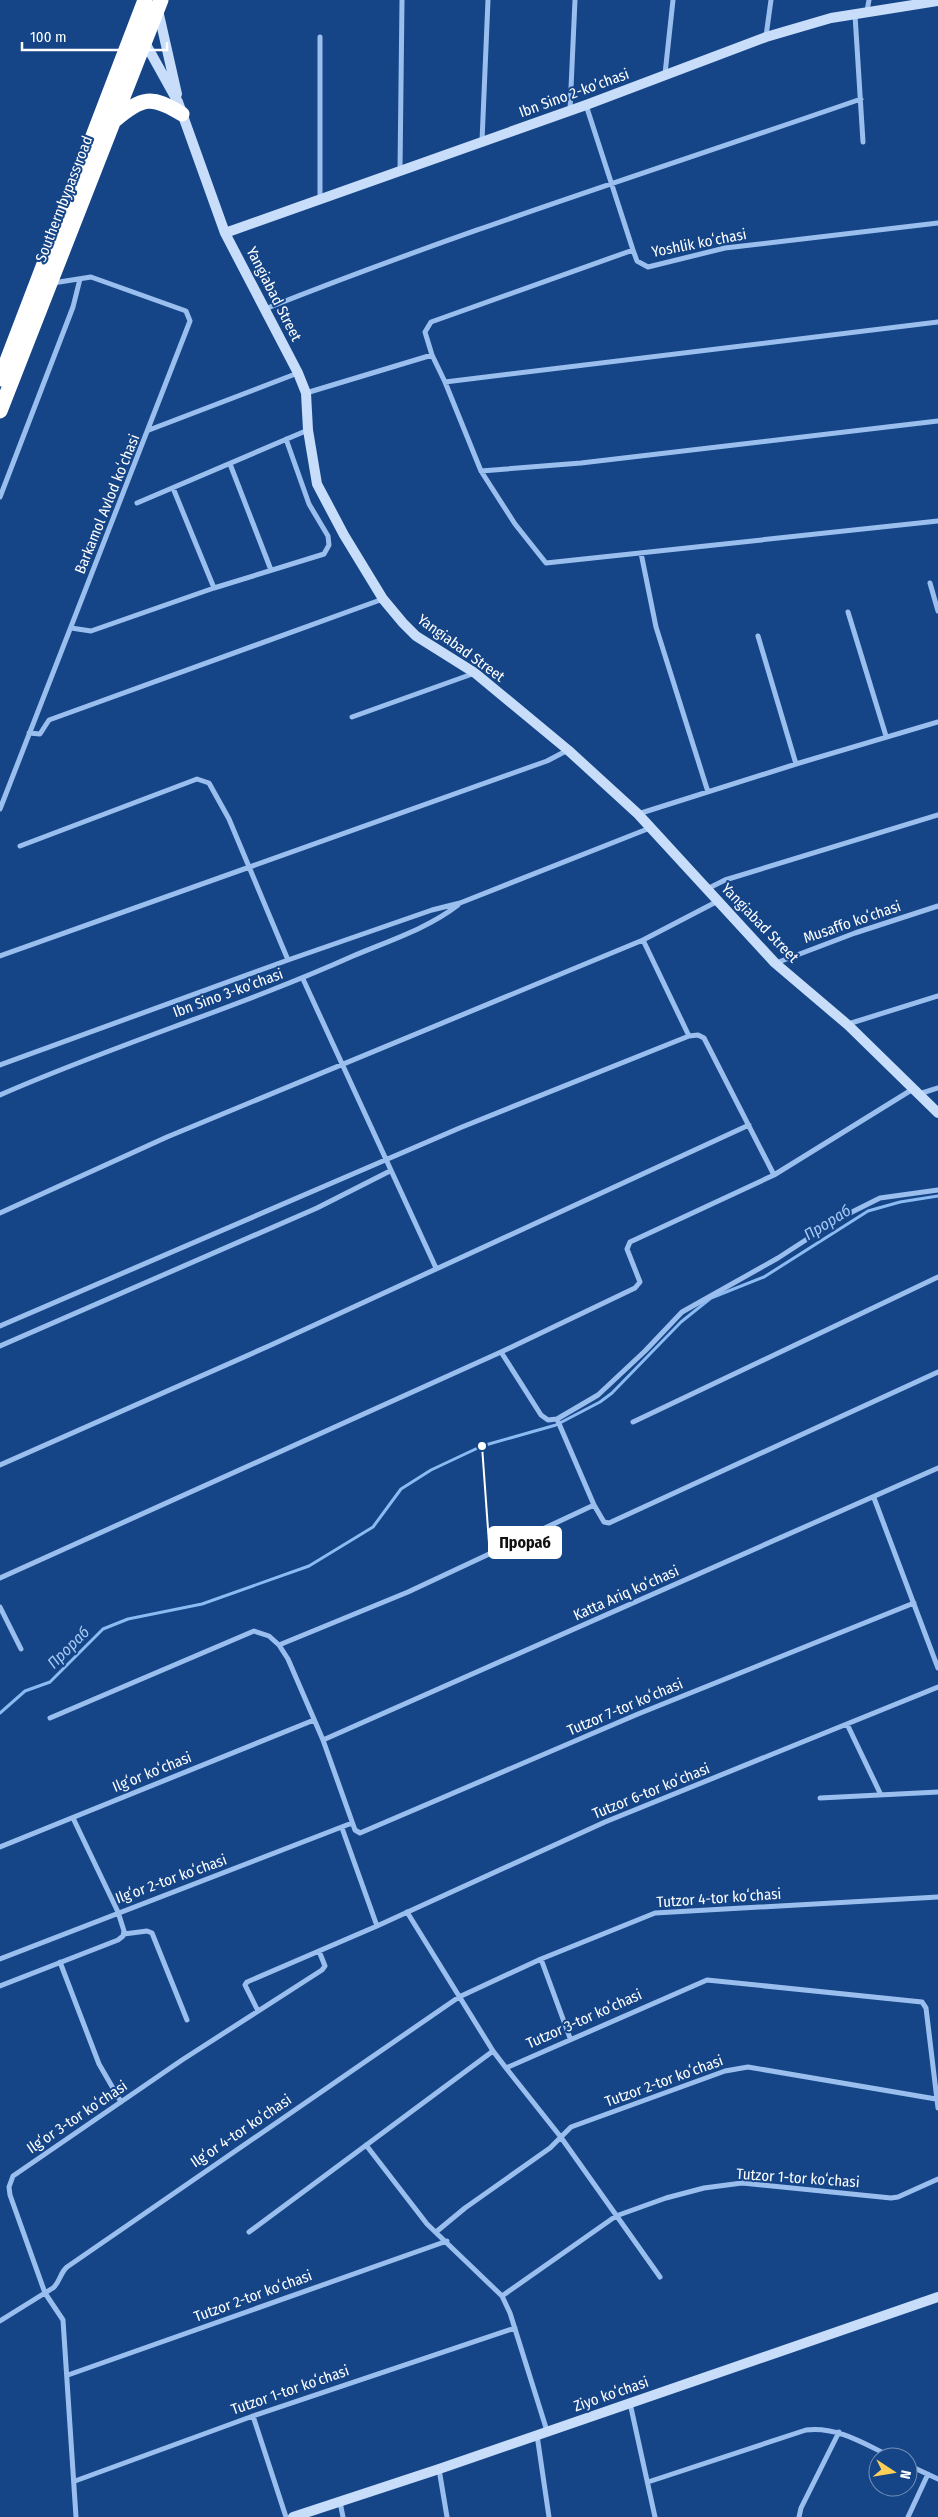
<svg xmlns="http://www.w3.org/2000/svg" width="938" height="2517" font-family="'Fira Sans Condensed',sans-serif">
	<style>
		.lines { fill: none; stroke-linecap: round; stroke-linejoin: round }
		.stream { stroke: #8cbaf2; stroke-width: 3 }
		.street { stroke: #9abfef; stroke-width: 5 }
		.secondary { stroke: #c7ddfa; stroke-width: 10 }
		.highway { stroke: #fff; stroke-width: 15 }
		.labels { text-anchor: middle; stroke-width: 4; stroke-linejoin: round; paint-order: stroke }
		.street-label { font-size: 15px; fill: #fff; stroke: #154587 }
		.water-label { font-size: 16px; font-style: italic; fill: #a5caf6; stroke: #154587 }
		.leader { fill: none; stroke: #fff; stroke-width: 2 }
		.callout-dot { fill: #fff; stroke: #154587; stroke-width: 2 }
		.callout { fill: #fff; stroke: #fff; stroke-width: 2 }
		.callout-label { font-size: 16px; text-anchor: middle; font-weight: bold; fill: #111 }
	</style>
	<rect width="100%" height="100%" fill="#154587"/>
	<g class="lines">
		<path class="stream" d="M0,1713L25,1691L50,1682L103,1629L128,1619L202,1604L309,1566L373,1527L401,1489L431,1470L482,1446L556,1425L600,1402L612,1393L681,1322L711,1298L764,1277L868,1211L900,1202L938,1196"/>
		<path class="street" d="M867,11L869,0
			M855,15L863,142
			M766,36L771,0
			M320,37V200
			M665,74L673,0
			M586,105L633,250
			M570,110L575,0
			M482,141L488,0
			M400,170L402,0
			M265,309C461,231 662,168 861,99
			M432,355L425,332L431,322L633,250L637,261L648,267L725,248L938,223
			M445,382L938,322
			M306,393L432,355L445,382L481,471L515,524L546,563L938,521
			M149,430L298,373
			M230,464L271,570
			M481,471L581,463L938,421
			M173,488L214,588
			M0,497L73,307L80,279
			M137,503L308,430
			M641,553L656,627L708,792
			M930,583L938,611
			M848,612L886,736
			M71,628L91,631L214,588L324,554L329,545L328,536L309,504L286,439
			M758,636L796,764
			M352,717L475,673
			M29,733L40,734L49,720L383,599
			M0,809L190,321L186,311L91,277L53,283
			M638,814L796,764L938,722
			M20,846L197,779L209,783L229,819L288,960
			M707,889L725,880L938,815
			M643,940L718,901
			M0,956L547,761L568,750
			M776,963L855,933L938,906
			M303,979L436,1268
			M848,1024L938,996
			M0,1065L288,960L432,910L460,903L650,828
			M919,1094L938,1088
			M0,1095C116,1044 237,1008 353,956C388,941 427,929 458,905
			M0,1213L167,1137L643,940L689,1036L698,1035L704,1038L774,1175
			M0,1326L462,1127L689,1036
			M0,1346L317,1208L390,1171
			M501,1352L541,1415L548,1420L557,1419L598,1395L645,1351L682,1312L778,1258L838,1219L880,1198L938,1190
			M557,1419L594,1505L604,1522L609,1523L938,1372
			M633,1422L938,1277
			M0,1465L271,1345L749,1125
			M874,1498L938,1668
			M0,1578L501,1352L635,1288L640,1282L627,1249L630,1242L774,1175L913,1089
			M0,1607L21,1649
			M279,1645L288,1659L323,1740L355,1830L360,1833L638,1714L914,1603
			M50,1718L254,1631L269,1636L279,1645L408,1592L594,1505
			M847,1724L881,1795
			M323,1740L938,1468
			M820,1798L938,1792
			M342,1828L377,1926
			M0,1847L314,1720
			M407,1912L493,2051
			M124,1934L147,1931L152,1933L187,2020
			M0,1959L352,1823
			M541,1959L570,2038
			M60,1962L99,2064L121,2102
			M0,1986L118,1940L123,1936L124,1931L118,1912L73,1818
			M258,2011L245,1985L247,1982L377,1926L605,1822L938,1687
			M506,2068L560,2136L660,2277
			M366,2145L427,2224L502,2296L510,2313L547,2431
			M249,2232L493,2051L506,2068L707,1980L922,2002L926,2008L938,2108
			M436,2232L465,2208L550,2148L571,2127L725,2071L748,2067L936,2099
			M502,2296L616,2216L666,2198L704,2188L742,2183L891,2198L898,2197L938,2179
			M0,2321L53,2288C60,2282 60,2273 67,2267L459,1997L541,1959L655,1913L938,1897
			M68,2375L447,2241
			M630,2403L655,2517
			M253,2416L286,2517
			M537,2435L549,2517
			M908,2465L938,2479
			M439,2469L447,2517
			M75,2481L253,2416L515,2328
			M648,2482L806,2430C837,2426 864,2444 892,2457
			M340,2502L343,2517
			M76,2517L63,2320L45,2293L10,2195L9,2187L13,2176L182,2060L322,1970L325,1966L319,1951
			M799,2517L801,2508L839,2432
			M908,2517L928,2474"/>
		<path class="secondary" d="M158,10L177,94
			M143,39L178,102L225,233L298,373L306,393L308,430L317,484L344,535L383,599L403,623L416,636L475,673L568,750L638,814L775,963L848,1025L938,1113
			M225,233L586,105L766,37L831,18L938,1
			M293,2517L439,2469L938,2297"/>
		<path class="highway" d="M115,120C142,97 152,95 182,114
			M0,379L145,0
			M0,411L161,0"/>
	</g>
	<g class="labels">
		<g class="street-label">
			<text transform="translate(574 93) rotate(-20)" y="5">Ibn Sino 2-koʼchasi</text>
			<text transform="translate(64 199) rotate(-69)" y="5">Southern bypass road</text>
			<text transform="translate(699 243) rotate(-11)" y="5">Yoshlik koʻchasi</text>
			<text transform="translate(274 294) rotate(63)" y="5">Yangiabad Street</text>
			<text transform="translate(107 504) rotate(-68)" y="5">Barkamol Avlod koʻchasi</text>
			<text transform="translate(461 648) rotate(36)" y="5">Yangiabad Street</text>
			<text transform="translate(852 922) rotate(-19)" y="5">Musaffo koʻchasi</text>
			<text transform="translate(760 923) rotate(46)" y="5">Yangiabad Street</text>
			<text transform="translate(228 993) rotate(-20)" y="5">Ibn Sino 3-koʼchasi</text>
			<text transform="translate(626 1593) rotate(-24)" y="5">Katta Ariq koʻchasi</text>
			<text transform="translate(625 1707) rotate(-23)" y="5">Tutzor 7-tor koʻchasi</text>
			<text transform="translate(152 1772) rotate(-22)" y="5">Ilgʻor koʻchasi</text>
			<text transform="translate(651 1791) rotate(-22)" y="5">Tutzor 6-tor koʻchasi</text>
			<text transform="translate(171 1879) rotate(-20)" y="5">Ilgʻor 2-tor koʻchasi</text>
			<text transform="translate(719 1898) rotate(-4)" y="5">Tutzor 4-tor koʻchasi</text>
			<text transform="translate(584 2019) rotate(-24)" y="5">Tutzor 3-tor koʻchasi</text>
			<text transform="translate(664 2081) rotate(-20)" y="5">Tutzor 2-tor koʻchasi</text>
			<text transform="translate(77 2117) rotate(-34)" y="5">Ilgʻor 3-tor koʻchasi</text>
			<text transform="translate(241 2131) rotate(-34)" y="5">Ilgʻor 4-tor koʻchasi</text>
			<text transform="translate(798 2178) rotate(4)" y="5">Tutzor 1-tor koʻchasi</text>
			<text transform="translate(253 2296) rotate(-20)" y="5">Tutzor 2-tor koʻchasi</text>
			<text transform="translate(290 2390) rotate(-19)" y="5">Tutzor 1-tor koʻchasi</text>
			<text transform="translate(611 2394) rotate(-19)" y="5">Ziyo koʻchasi</text>
		</g>
		<g class="water-label">
			<text transform="translate(827 1222) rotate(-32)" y="6">Прораб</text>
			<text transform="translate(68 1647) rotate(-45)" y="6">Прораб</text>
		</g>
	</g>
	<path class="leader" d="M482 1446L489 1543"/>
	<circle class="callout-dot" cx="482" cy="1446" r="5"/>
	<rect class="callout" x="489" y="1527" width="72" height="31" rx="5"/>
	<g class="callout-label">
		<text x="525" y="1548">Прораб</text>
	</g>
	<g transform="translate(893 2472) rotate(102)"><circle r="24" fill="#154587" stroke="#738fb7"/>
	<path d="M0-4L9 19L0 12L-9 19Z" fill="#ffd058"/>
	<text y="-8" font-size="14" font-weight="bold" text-anchor="middle" fill="#ffffff">N</text>
	</g>
	<path d="M22 42v8h145v-8" fill="none" stroke="#ffffff" stroke-width="2.5"/>
	<text x="30" y="42" font-size="15" fill="#ffffff" stroke="#154587" stroke-width="4" paint-order="stroke">100 m</text>
</svg>
